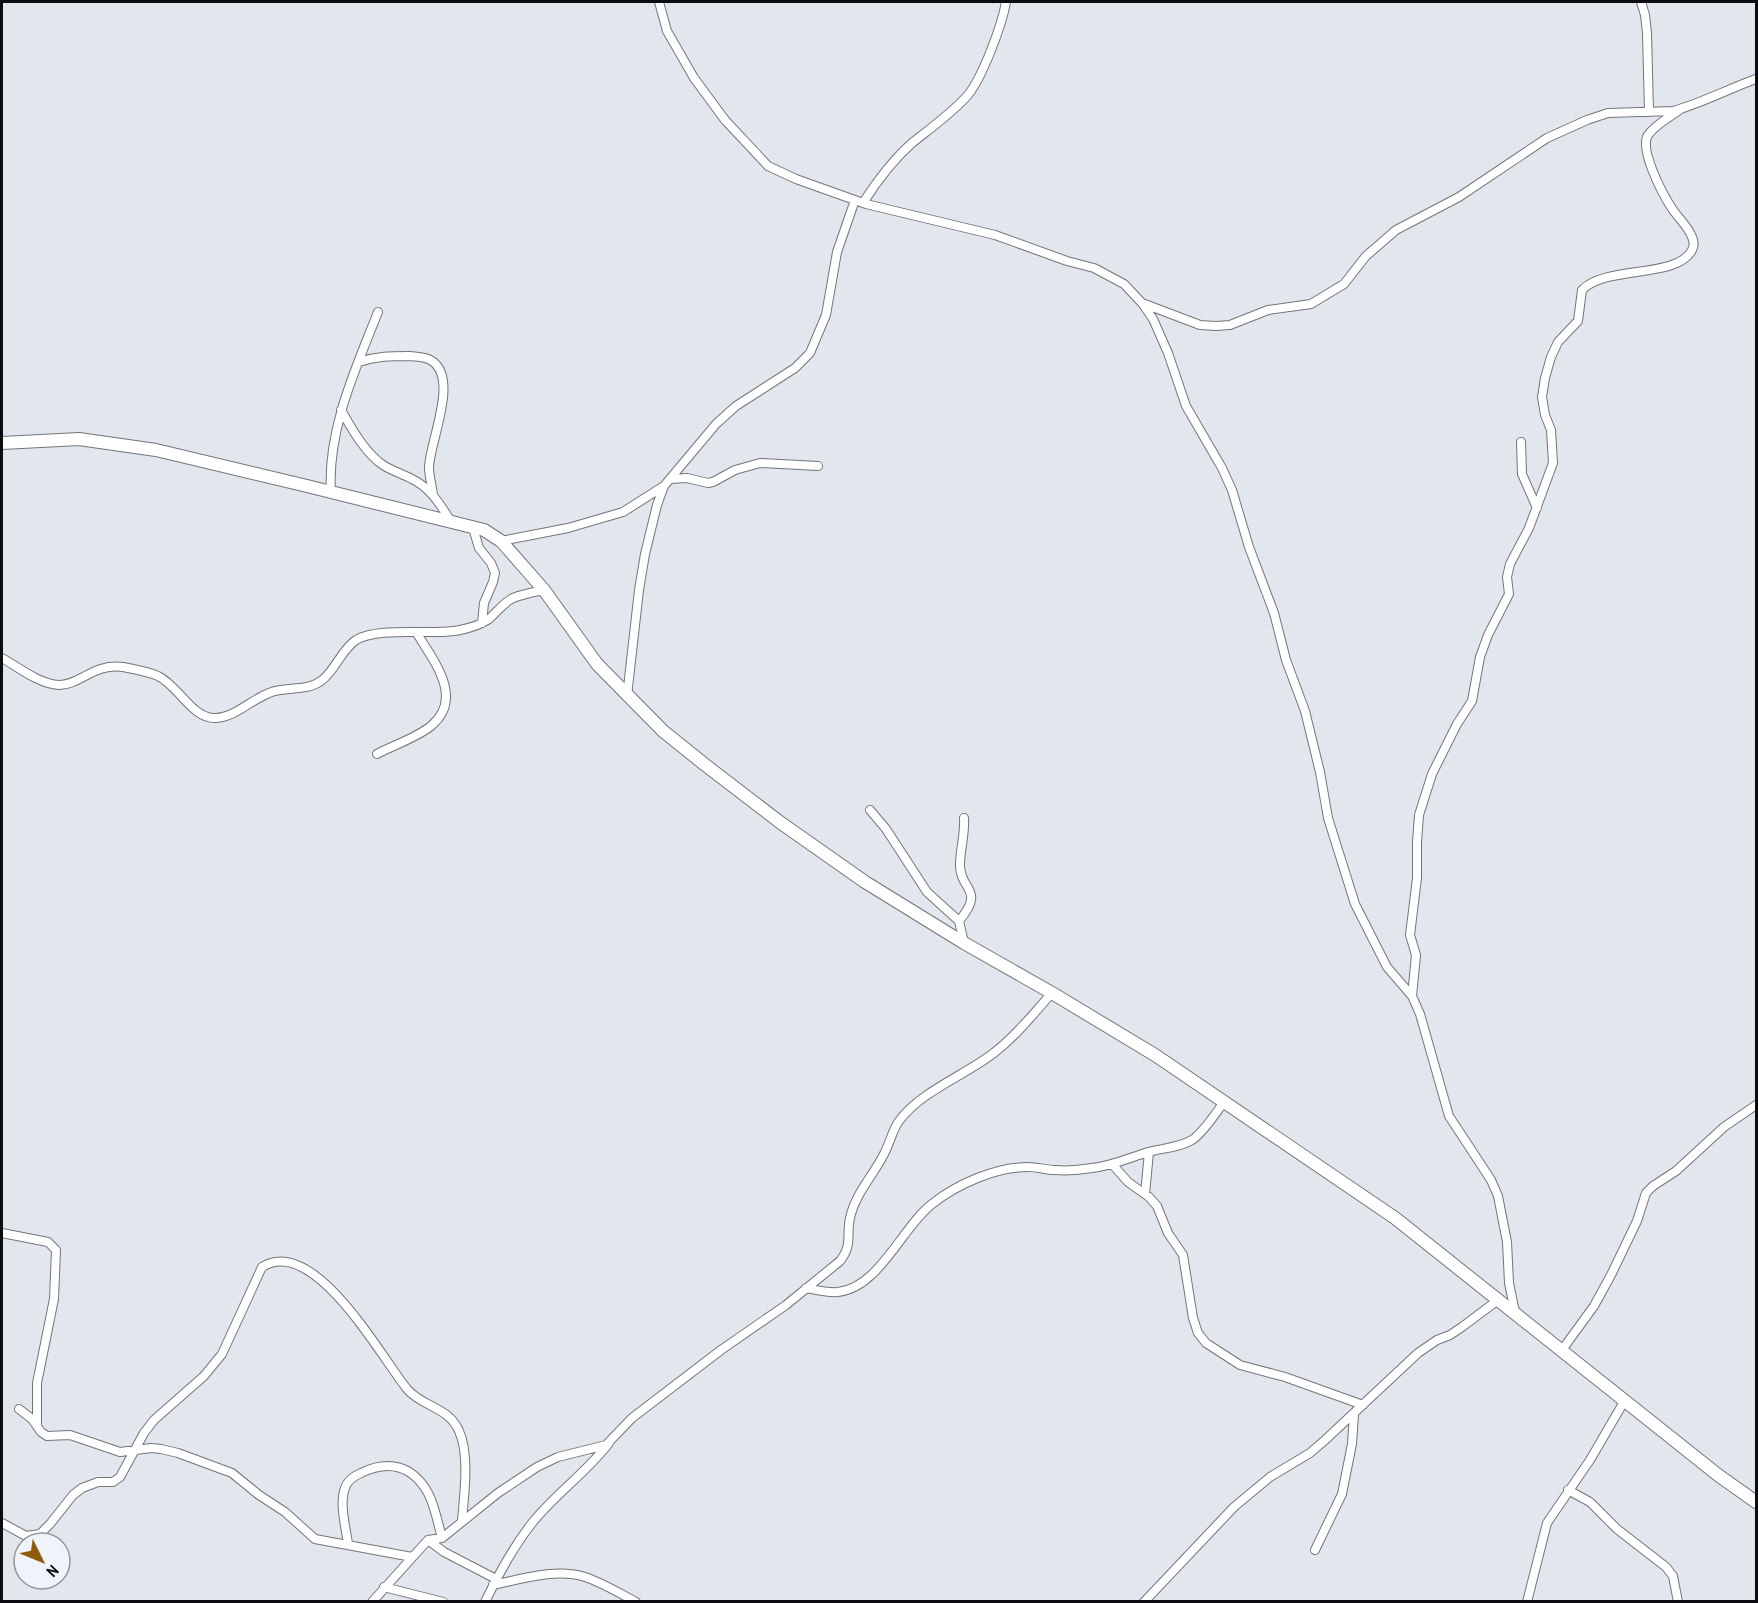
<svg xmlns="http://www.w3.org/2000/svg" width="1758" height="1603" font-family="'Archivo Narrow',sans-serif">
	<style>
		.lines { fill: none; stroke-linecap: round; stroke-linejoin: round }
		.street-casing { stroke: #72757b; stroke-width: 10 }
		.secondary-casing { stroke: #72757b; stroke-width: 14 }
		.street { stroke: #fff; stroke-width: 8 }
		.secondary { stroke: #fff; stroke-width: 12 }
	</style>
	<rect width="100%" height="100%" fill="#e2e6ed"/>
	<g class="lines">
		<defs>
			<path id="street" d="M659,2L667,31L694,78L725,120L768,166L796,179L866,204L995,235L1067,261L1094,268L1124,284L1142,303L1153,319L1168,353L1186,406L1222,468L1232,490L1249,547L1274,613L1286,660L1305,711L1320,772L1328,818L1355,904L1387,967L1412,996
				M1641,2L1645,15L1647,33L1649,112
				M863,203C877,181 893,160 912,143C931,128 952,113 968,95C983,76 1002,25 1006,2
				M1142,303L1200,325L1216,326L1230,325L1268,310L1311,304L1344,284L1366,256L1396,230L1459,197L1547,138L1587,120L1608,113L1673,111C1702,103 1728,89 1756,79
				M359,362C377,356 391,356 409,356C417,357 425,356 432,361C459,379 430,441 429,467C429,476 432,486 433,495
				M341,410C352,429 365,453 383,465C392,471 403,474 412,479C431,488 441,506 452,523
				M1521,442L1522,474L1537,508
				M670,479L687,478L708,483L713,482L735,470L760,463L818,466
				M331,492C327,430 356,368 378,312
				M473,528L479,548L491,563L495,573L493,582L484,603L482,623
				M501,541L568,528L623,512L664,486
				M2,658C18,667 39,684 59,685C80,685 94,663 123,667C134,669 149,672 158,676C179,686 192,719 216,718C235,717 251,700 269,693C285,686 306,692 321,681C336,670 341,650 356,640C380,626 433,636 460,630C470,628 480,625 489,619C497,612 503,603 513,598C523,594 534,592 544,590
				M627,696L639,590L645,554L657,505L664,486L716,424L736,406L795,368L810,353L826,315L837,252L855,200
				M377,754C394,745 416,738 431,726C465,698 433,660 416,632
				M870,810L886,829L927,892L959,921L964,943
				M959,921C986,889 960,891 960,865C960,849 965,836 964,818
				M1113,1165L1128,1182L1149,1197L1157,1206L1168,1233L1183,1255L1193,1318L1198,1333L1206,1343L1240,1365L1285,1377L1363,1405
				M1145,1194L1149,1152
				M2,1233L48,1242L56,1250L54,1299L37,1383V1425
				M806,1288C816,1290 828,1293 838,1292C879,1288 902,1227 932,1204C957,1184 996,1167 1028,1167C1038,1167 1046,1170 1055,1170C1067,1171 1080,1170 1092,1168C1112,1166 1129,1158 1148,1152C1162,1148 1179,1148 1192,1140C1204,1132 1215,1114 1224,1102
				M1515,1312L1509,1283L1507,1242L1498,1196L1491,1180L1449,1116L1420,1014L1412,996L1416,955L1410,935L1417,878V842L1419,815L1432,774L1457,724L1472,701L1480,657L1488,635L1509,594L1507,577L1510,564L1529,528L1553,463L1551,430L1545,415L1542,397L1545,378L1551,357L1558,342L1578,321L1582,290C1606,265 1677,279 1692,250C1694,246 1694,241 1692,237C1688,226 1677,217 1671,207C1662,193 1639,149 1648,135C1656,124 1670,117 1681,109
				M1562,1350L1594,1306L1611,1275L1637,1221L1646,1193L1653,1186L1676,1171L1724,1127L1756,1105
				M19,1409L32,1419L41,1432L47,1436L70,1435L120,1452L151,1448L161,1449L178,1453L232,1473L259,1495L285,1512L315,1539L412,1557
				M1568,1490L1590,1502L1617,1529L1666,1567L1673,1576L1678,1602
				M2,1523L26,1536L40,1534L50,1524L73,1495L82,1488L98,1482H113L120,1477L144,1433L154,1420L204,1376L222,1354L262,1267C314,1234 381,1357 407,1389C422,1407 449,1407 459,1431C470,1455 464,1495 462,1521
				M428,1540L444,1552L496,1579
				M348,1544C346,1528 339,1504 345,1488C347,1481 354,1476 361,1473C389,1459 413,1466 428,1493C435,1506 438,1524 442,1538
				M1315,1550L1342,1494L1352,1444L1354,1415
				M493,1585C522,1579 556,1568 585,1577C603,1583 619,1593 636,1602
				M384,1587L443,1602
				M372,1602L428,1540L442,1538L498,1493L537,1467L558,1457L606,1445L632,1418L721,1350L786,1305L840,1261C853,1244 846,1236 850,1218C855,1194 873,1176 884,1154C890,1143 892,1131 899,1121C921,1091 966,1075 995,1052C1017,1035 1034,1013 1052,993
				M485,1602C498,1575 514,1546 532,1523C555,1494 586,1473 609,1443
				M1144,1602L1234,1507L1270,1477L1310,1453L1324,1441L1418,1353L1437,1340L1450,1335L1462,1327L1498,1300
				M1527,1602L1547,1523L1590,1460L1625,1400"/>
			<path id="secondary" d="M2,443L79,439L156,450L307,486L484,530L501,541L544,590L597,664L663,731L704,764L781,823L865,882L964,943L1052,993L1155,1055L1395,1218L1718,1475L1756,1502"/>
		</defs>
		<use href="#street" class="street-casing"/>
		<use href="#secondary" class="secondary-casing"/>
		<use href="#street" class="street"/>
		<use href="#secondary" class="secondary"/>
	</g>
	<rect width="1758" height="1603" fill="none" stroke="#0c0d10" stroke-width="6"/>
	<g transform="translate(42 1561) rotate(133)"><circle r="28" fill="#eff3fa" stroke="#94979c" stroke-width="1.5"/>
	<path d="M0-4.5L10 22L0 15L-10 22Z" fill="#8e5c09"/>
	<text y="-9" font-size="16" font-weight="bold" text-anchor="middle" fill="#0c0d10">N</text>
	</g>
</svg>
